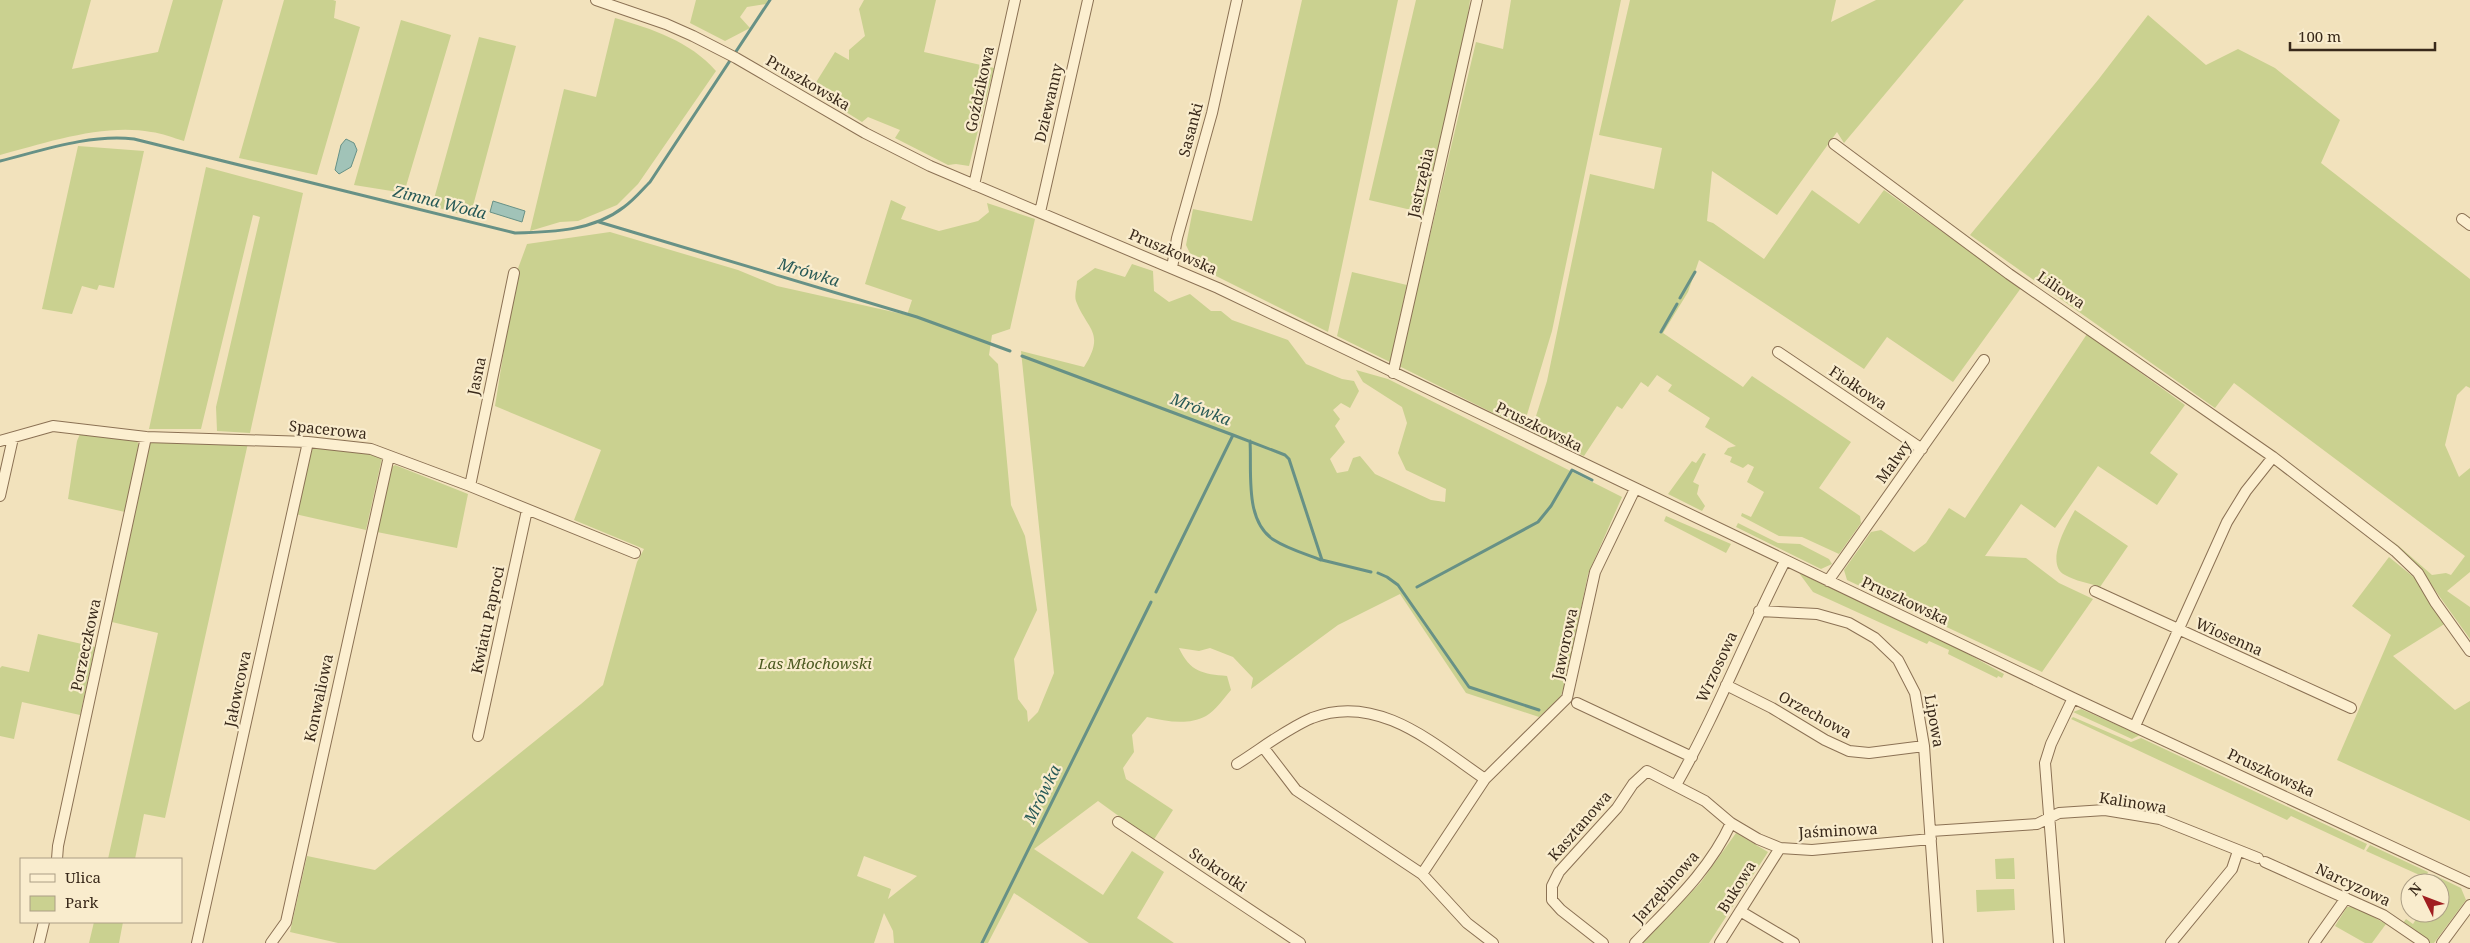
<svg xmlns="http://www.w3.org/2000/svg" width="2470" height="943" font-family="'Noto Serif',serif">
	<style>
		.green { fill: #cad190; fill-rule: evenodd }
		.water { fill: #a1c3b8; stroke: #679186 }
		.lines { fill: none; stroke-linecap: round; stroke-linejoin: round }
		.stream { stroke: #679186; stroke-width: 3 }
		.minor-casing { stroke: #8b7154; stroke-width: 12 }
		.minor { stroke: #fcefd0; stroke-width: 10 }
		.labels { text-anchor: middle; stroke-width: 4.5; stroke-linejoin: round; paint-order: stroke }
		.street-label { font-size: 15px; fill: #39291a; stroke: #f9eccd }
		.park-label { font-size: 15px; font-style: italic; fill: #4a581f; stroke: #f9eccd }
		.water-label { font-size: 16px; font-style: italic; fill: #285a57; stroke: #f9eccd }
	</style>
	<rect width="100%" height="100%" fill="#f2e2bc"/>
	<path class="green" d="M0,0H91L72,69L158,52L173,0H223L184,141C173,138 162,133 151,132C104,123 45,143 0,155Z
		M284,0H333L336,1L334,18L360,27L317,175L239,158Z
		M696,0H768L766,4L747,7L740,17L750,28L725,41L690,23Z
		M864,0H936L924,52L994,68L969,166L956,164L948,165L895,138L900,130L868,117L862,122L806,87L815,84L835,52L849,60V50L865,36L859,9Z
		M1302,0H1398L1328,332L1196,266L1186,245L1193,209L1252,221Z
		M1416,0H1470L1465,38L1424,213L1369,200Z
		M1511,0H1621L1552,331L1523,428L1399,366L1476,42L1503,49Z
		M1630,0H1836L1831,22L1876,0H1964L1844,143L1837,132L1777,215L1712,171L1707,221L1713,223L1764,259L1812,190L1859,224L1884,190L2021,288L1953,382L1887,337L1864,369L1699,260L1688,292L1663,333L1743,387L1752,376L1851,442L1819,488L1860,516L1861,523L1839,554L1802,537L1779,536L1741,516L1742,513L1751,517L1764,492L1747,482L1754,467L1748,464L1743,468L1730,462L1732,457L1724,454L1728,448L1736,446L1705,427L1710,418L1668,391L1672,385L1657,375L1648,387L1641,382L1622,409L1617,406L1584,456L1531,432L1547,381L1590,174L1654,189L1662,148L1599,135Z
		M2148,15L2206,65L2238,49L2275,68L2340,120L2321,163L2470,279V388L2466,386L2457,395L2445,445L2459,477L2470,468V572L2447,591L2470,607V639L2422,572L2393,541L2432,575L2446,573L2451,575L2465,556L2234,383L2215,408L1970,235L2098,80Z
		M615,18C652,29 690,41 716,71L638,184L617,205L578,221L560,222L530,231L564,89L596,97Z
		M401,20L451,35L404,193L354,185Z
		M479,37L516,46L470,217L432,206Z
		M78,146L144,151L114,288L99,285L97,290L82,286L72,314L42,309Z
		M206,167L303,193L250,433L217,431L216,407L260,217L253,215L201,429H149Z
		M891,200L906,207L901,219L939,231L978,221L989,212L987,203L1035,219L1010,329L992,335L989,355L998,364L1011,505L1025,536L1037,610L1014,659L1018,699L1027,711L1028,722L1038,712L1054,673L1021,351L1084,367C1106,332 1087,330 1076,301C1074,295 1077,287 1077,281L1095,268L1125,277L1132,264L1153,271L1154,291L1169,302L1190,294L1211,311H1221L1232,320L1288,340L1306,364L1342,379L1354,381L1359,391L1350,408L1341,403L1333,410L1340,419L1335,426L1345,442L1330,459L1337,473L1348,471L1353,458L1360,456L1375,474L1431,500L1445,502L1446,489L1406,470L1398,453L1407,423L1402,407L1363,382L1356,370L1388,379L1622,497L1588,574L1566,682L1560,698L1539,717L1466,693L1400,594L1338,625L1251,689L1253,678L1233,657L1210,648L1199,651L1179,648C1190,672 1203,674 1227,676L1231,690C1224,698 1215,711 1206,716C1187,726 1166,721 1147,717L1132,735L1134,752L1123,768L1126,779L1173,810L1153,841L1098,801L1034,849L1103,895L1132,851L1164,872L1137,918L1174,943H1089L1014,893L988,943H894L893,931L884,913L874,943H338L290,932L307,856L375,870L581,704L603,685L637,562L644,549L574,520L601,450L495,406L516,274L527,244L610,232L738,270L777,286L907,315L912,300L865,284ZM864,856L917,876L888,899L891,889L857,876Z
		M1352,272L1407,285L1390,362L1337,336Z
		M2087,334L2185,405L2150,453L2178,474L2157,505L2098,466L2055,528L2021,504L1985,556L2026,558L2059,583L2093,599L2042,672L1847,580L1844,570L1871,532L1881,530L1914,552L1926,543L1949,508L1965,518Z
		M80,434L137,441L139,446L125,512L68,499L77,441Z
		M153,440L248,443L165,818L144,814L135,859H108L158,633L112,622L150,444Z
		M310,447L372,454L382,458L366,530L295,514Z
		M1703,453L1706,454L1693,482L1699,485L1697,494L1705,506L1702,511L1668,494L1692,461L1696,463Z
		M395,465L468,494L457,548L377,532L392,467Z
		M2075,510L2128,546L2100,587C2089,583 2075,581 2065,575C2044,564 2067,524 2075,510Z
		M1666,516L1731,544L1726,553L1664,521Z
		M1738,523L1778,543L1800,544L1829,559L1832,564L1821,569L1736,527Z
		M2389,557L2416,579L2446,623L2393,656L2455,710L2470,701V821L2337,760L2391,635L2352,606Z
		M1799,573L1950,644L2004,674L2002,678L1998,676L1997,678L1948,654L1949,650L1929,641L1927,644L1813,592Z
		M38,634L95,647L80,715L22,702L14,739L0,736V668L2,666L29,672Z
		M2081,709L2140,735L2132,739L2073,712Z
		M2073,717L2131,742L2141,738L2367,844L2364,850L2291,816L2287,820L2071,719Z
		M1736,833L1768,852L1709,943H1643L1701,882Z
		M2370,845L2428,872L2426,878L2366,851Z
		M2014,858L2015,879H1996L1995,859Z
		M2434,875L2461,888L2466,900L2434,943H2429L2403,923L2406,919L2413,924L2420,913H2440V883L2430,880Z
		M2014,889L2015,910L1977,912L1976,890Z
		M2347,907H2355L2386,924L2372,943H2365L2335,926Z
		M94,922H123L119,943H89Z"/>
	<path class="water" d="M346,139L354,143L357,150L351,167L339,174L335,170L341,145Z
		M493,201L525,211L522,222L490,212Z"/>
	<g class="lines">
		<path class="stream" d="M0,161C44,150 89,134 134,139L515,233C553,232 593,231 624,207C634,200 642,190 650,182L770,0
			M599,222L917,317L1010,351
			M1680,298L1695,272
			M1661,332L1677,304
			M1022,356L1233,435L1156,592
			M1233,435L1285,455L1289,459L1322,560L1371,572
			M1250,441C1252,472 1244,521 1274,540C1288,549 1306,554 1321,560
			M1378,573L1387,577L1398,585L1469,687L1539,710
			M1417,587L1538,522L1551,506L1572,470L1592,480
			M982,943L1151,602"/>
		<defs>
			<path id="minor" d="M596,0L666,24L693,36L736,58L865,133L930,166L1218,288L2073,698L2470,883
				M1834,144L2009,274L2273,457L2395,551L2418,573L2435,602L2470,651
				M974,185L1015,0
				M1040,212L1088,0
				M2462,219L2470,225
				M1172,268L1177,238L1212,113L1237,0
				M1778,352L1922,449
				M1393,373L1477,0
				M0,441L53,426L146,437L308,442L371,449L470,486L635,553
				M470,486L514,273
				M0,496L13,438
				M1828,581L1984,360
				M2095,591L2351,708
				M1759,611L1817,614L1849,623L1875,638L1898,660L1915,693L1924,746L1938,943
				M1726,685L1772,708L1825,740L1849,751L1869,753L1924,746
				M1577,703L1692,757
				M2135,726L2227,522L2246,491L2273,457
				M478,736L527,510
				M1263,747L1296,790L1422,874L1467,923L1493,943
				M1237,764C1261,749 1286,729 1312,718C1378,692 1435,745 1485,779
				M1676,785C1717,713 1747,635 1785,561
				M1118,822L1300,943
				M1931,831L2037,824L2059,813L2105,810L2160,819L2258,858
				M57,859L58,846L146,437
				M2265,862L2383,915L2424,943
				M1422,874L1485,779L1567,698L1595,572L1635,489
				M1740,911L1794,943
				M39,943L44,922
				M197,943L308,442
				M271,943L286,922L389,456
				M1603,943L1561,910L1552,900V886L1559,872L1617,808L1633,784L1647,771L1705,801L1731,823L1758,839L1780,848L1812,850L1931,839
				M1635,943C1671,905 1709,871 1731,823
				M1720,943L1780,848
				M2059,943L2045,763L2051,744L2073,698
				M2171,943L2232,869L2238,851
				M2314,943L2346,898
				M2442,943L2470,905"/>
		</defs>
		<use href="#minor" class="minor-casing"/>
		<use href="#minor" class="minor"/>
	</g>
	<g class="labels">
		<g class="street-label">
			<text transform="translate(808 83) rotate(30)" y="5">Pruszkowska</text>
			<text transform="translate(980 89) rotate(-78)" y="5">Goździkowa</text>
			<text transform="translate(1049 103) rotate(-77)" y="5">Dziewanny</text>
			<text transform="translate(1191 130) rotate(-75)" y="5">Sasanki</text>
			<text transform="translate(1421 183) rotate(-77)" y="5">Jastrzębia</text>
			<text transform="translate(1173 252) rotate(23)" y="5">Pruszkowska</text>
			<text transform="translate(2061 290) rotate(34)" y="5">Liliowa</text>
			<text transform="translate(477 376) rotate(-78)" y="5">Jasna</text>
			<text transform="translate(1858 388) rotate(34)" y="5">Fiołkowa</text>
			<text transform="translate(1539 427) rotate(26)" y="5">Pruszkowska</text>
			<text transform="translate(328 430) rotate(6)" y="5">Spacerowa</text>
			<text transform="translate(1894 462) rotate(-54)" y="5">Malwy</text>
			<text transform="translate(1905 601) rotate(25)" y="5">Pruszkowska</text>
			<text transform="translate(488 620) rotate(-78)" y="5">Kwiatu Paproci</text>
			<text transform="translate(2229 637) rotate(24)" y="5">Wiosenna</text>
			<text transform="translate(1565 644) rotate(-78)" y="5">Jaworowa</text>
			<text transform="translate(86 645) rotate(-78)" y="5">Porzeczkowa</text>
			<text transform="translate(1717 667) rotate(-65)" y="5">Wrzosowa</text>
			<text transform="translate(238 689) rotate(-78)" y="5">Jałowcowa</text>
			<text transform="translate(319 698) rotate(-78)" y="5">Konwaliowa</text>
			<text transform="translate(1815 715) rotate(29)" y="5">Orzechowa</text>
			<text transform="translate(1934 721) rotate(80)" y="5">Lipowa</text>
			<text transform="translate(2271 773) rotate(25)" y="5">Pruszkowska</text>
			<text transform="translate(2133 803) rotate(9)" y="5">Kalinowa</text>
			<text transform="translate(1580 826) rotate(-49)" y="5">Kasztanowa</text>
			<text transform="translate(1838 831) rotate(-3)" y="5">Jaśminowa</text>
			<text transform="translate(1218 870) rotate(34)" y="5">Stokrotki</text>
			<text transform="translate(2353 885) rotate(25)" y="5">Narcyzowa</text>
			<text transform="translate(1666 887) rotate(-48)" y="5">Jarzębinowa</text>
			<text transform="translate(1737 887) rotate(-58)" y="5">Bukowa</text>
		</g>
		<g class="park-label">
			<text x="815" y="669">Las Młochowski</text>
		</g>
		<g class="water-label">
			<text transform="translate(440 202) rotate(14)" y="6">Zimna Woda</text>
			<text transform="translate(809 272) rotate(17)" y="6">Mrówka</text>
			<text transform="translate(1201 409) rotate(21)" y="6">Mrówka</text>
			<text transform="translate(1042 794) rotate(-64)" y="6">Mrówka</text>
		</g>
	</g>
	<rect x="20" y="858" width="162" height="65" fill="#f9eccd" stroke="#ac9e85"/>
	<rect x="30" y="874" width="25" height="8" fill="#fcefd0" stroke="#ac9e85"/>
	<text x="65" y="883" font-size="15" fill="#39291a">Ulica</text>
	<rect x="30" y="896" width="25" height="15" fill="#cad190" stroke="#ac9e85"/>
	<text x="65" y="908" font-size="15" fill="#39291a">Park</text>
	<g transform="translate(2425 898) rotate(312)"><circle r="24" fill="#f9eccd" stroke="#ac9e85"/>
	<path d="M0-4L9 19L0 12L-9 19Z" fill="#a01e20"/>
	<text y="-8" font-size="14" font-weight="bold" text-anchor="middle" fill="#39291a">N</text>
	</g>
	<path d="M2290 42v8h145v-8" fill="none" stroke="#39291a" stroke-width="2.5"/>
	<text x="2298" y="42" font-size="15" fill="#39291a" stroke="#f9eccd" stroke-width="4" paint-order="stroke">100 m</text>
</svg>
